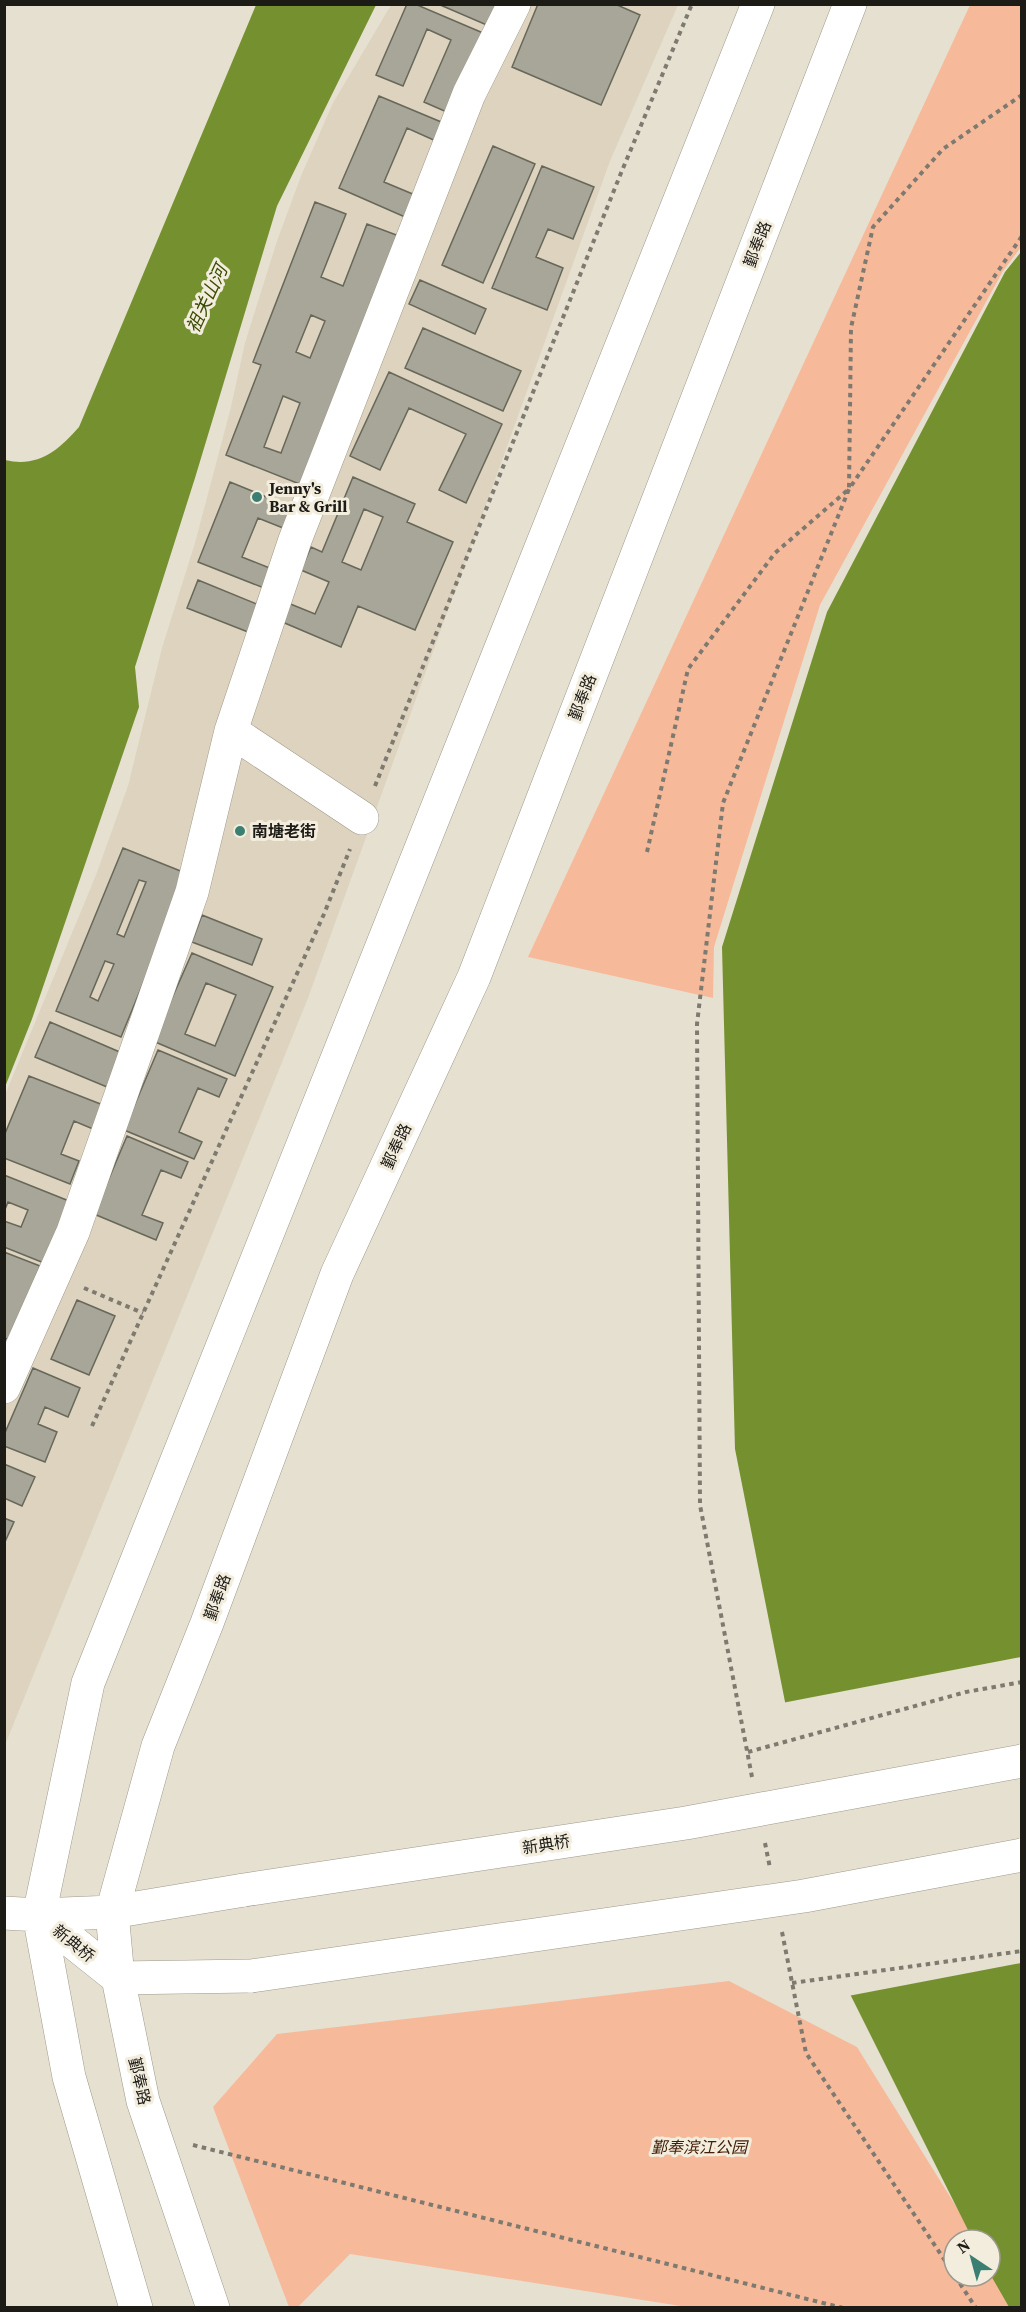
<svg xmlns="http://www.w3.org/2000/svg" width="1026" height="2312" font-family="'Source Serif 4','Noto Sans SC',serif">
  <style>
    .built { fill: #ddd3be }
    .green { fill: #f6ba9b }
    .water { fill: #75912f }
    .pier { fill: #e6e0d1 }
    .building { fill: #a7a698; stroke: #67675a; stroke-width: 1.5; fill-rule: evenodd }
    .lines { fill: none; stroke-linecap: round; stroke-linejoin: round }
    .street-casing { stroke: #9f998c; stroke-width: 34 }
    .secondary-casing { stroke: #9f998c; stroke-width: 34 }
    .path { stroke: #7e7a70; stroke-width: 4; stroke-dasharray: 4.5 4.5; stroke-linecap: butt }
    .street { stroke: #fff; stroke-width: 33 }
    .secondary { stroke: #fff; stroke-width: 33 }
    .secondary-bridge-casing { stroke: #9f998c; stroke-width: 34; stroke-linecap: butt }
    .secondary-bridge { stroke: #fff; stroke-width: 33 }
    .poi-dot { fill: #3b7f73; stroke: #f3edde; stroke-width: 2 }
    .labels { text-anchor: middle; stroke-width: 6; stroke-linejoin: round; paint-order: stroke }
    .street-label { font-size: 16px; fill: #1d1b16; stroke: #f3edde }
    .poi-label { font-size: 16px; font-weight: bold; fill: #1d1b16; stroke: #f3edde; text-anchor: start }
    .park-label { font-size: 16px; font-style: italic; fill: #44200b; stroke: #f3edde }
    .water-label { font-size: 18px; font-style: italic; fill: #394b00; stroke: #f3edde }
  </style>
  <rect width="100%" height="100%" fill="#e6e0d1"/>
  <path class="built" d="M 391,5 L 678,5 L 610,161 L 308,998 L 5,1745 L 5,1095 L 96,875 L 128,786 L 162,648 L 195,543 L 231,407 L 245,343 L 277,241 L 301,176 L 333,103 Z"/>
  <path class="green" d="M 970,5 L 1021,5 L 1021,247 L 1003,271 L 820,605 L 714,947 L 713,998 L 528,957 Z
    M 729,1981 L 857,2047 L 977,2240 L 954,2240 L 954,2276 L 990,2276 L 990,2260 L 1019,2307 L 687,2307 L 350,2254 L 298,2307 L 289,2307 L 213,2107 L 277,2034 Z"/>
  <path class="water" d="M 256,5 L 376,5 L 277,206 L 195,478 L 135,667 L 139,707 L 32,1019 L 5,1087 L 5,460 C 38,468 59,450 79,427 Z
    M 1021,252 L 1021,2307 L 1009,2307 L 990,2274 L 990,2240 L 973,2240 L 838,1970 L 735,1449 L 722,947 L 827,612 L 1005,272 Z"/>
  <path class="pier" d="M 1021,1657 L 1021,1963 L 848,1996 L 835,1971 L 782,1703 Z"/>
  <path class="building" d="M 407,4 L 415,4 L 483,33 L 449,113 L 424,102 L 451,40 L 427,29 L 403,86 L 376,75 Z
    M 438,4 L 496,4 L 489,26 Z
    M 538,4 L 615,4 L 640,15 L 601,105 L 512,67 Z
    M 379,96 L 446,124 L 438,142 L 407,128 L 384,182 L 415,195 L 405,217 L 339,188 Z
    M 493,146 L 535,164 L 483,283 L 442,265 Z
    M 542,166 L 594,187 L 573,239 L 548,229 L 536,257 L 563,268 L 547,310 L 492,288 Z
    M 315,202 L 346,214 L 321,277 L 343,286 L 367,224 L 399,236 L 302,485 L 226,455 L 261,365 L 253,362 ZM 311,315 L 325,321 L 310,358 L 296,352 ZM 283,396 L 300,403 L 281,453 L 264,447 Z
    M 420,280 L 486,309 L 475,334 L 409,304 Z
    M 423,328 L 521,371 L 503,411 L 405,368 Z
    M 389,372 L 502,424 L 466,503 L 439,490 L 466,434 L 409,408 L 380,470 L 350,456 Z
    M 353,477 L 415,504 L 407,522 L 453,542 L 415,630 L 358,606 L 341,647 L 280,621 L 288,603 L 315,614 L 329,582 L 301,570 L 311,547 L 322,552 ZM 364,509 L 383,517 L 361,570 L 342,562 Z
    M 230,482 L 296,509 L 288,530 L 258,518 L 242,557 L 272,569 L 264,588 L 198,562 Z
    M 198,580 L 259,605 L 248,632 L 187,608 Z
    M 123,848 L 188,874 L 121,1037 L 56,1011 ZM 139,880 L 146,882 L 124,937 L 117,934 ZM 105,961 L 114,964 L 98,1001 L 90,997 Z
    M 202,915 L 262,939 L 252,965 L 192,942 Z
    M 192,953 L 273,987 L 235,1076 L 153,1041 ZM 206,983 L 236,995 L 215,1046 L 185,1034 Z
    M 50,1022 L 122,1053 L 107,1087 L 35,1057 Z
    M 158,1050 L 227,1079 L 219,1097 L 198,1088 L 179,1132 L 202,1142 L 194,1159 L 124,1130 Z
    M 29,1076 L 103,1105 L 93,1129 L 74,1121 L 61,1154 L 79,1161 L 70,1184 L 4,1158 L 4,1136 Z
    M 127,1136 L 188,1162 L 181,1178 L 161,1170 L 142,1215 L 163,1223 L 156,1240 L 94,1214 Z
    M 4,1175 L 69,1201 L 44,1263 L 4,1247 L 4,1221 L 21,1227 L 28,1210 L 8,1202 L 4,1212 Z
    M 4,1252 L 40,1266 L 10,1340 L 4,1338 Z
    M 77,1300 L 115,1316 L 89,1375 L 51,1359 Z
    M 33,1368 L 80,1388 L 68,1417 L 45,1407 L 38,1424 L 57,1432 L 45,1462 L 4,1446 L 4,1435 Z
    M 4,1464 L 35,1477 L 22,1506 L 4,1498 Z
    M 4,1518 L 14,1522 L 4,1544 Z"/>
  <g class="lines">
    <defs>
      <path id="street" d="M 231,731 L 362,818
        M 4,1387 L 73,1232 L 192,892 L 231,731 L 295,540 L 469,94 L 514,4"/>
      <path id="secondary" d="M 4,1913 L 39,1915 L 112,1912 L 244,1890
        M 39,1915 L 118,1978 L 251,1976
        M 136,2308 L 69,2077 L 39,1915 L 88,1683 L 758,4
        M 213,2308 L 143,2101 L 118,1978 L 112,1912 L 158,1746 L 207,1623 L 337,1274 L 474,977 L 850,4"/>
    </defs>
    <use href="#street" class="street-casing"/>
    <use href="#secondary" class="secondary-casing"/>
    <path class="path" d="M 375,786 L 621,173 L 692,4
      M 647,852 L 688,669 L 775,553 L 849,489 L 851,328 L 873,227 L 943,149 L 1022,95
      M 84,1288 L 143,1313
      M 92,1426 L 324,914 L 350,849
      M 748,1752 L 966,1692 L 1022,1682
      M 752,1777 L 700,1505 L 697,1024 L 723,803 L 849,489 L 1022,236
      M 765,1843 L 770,1868
      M 782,1932 L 806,2053 L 954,2274
      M 792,1983 L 1022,1951
      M 193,2145 L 843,2308
      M 955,2276 L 976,2308"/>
    <use href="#street" class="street"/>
    <use href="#secondary" class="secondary"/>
    <defs>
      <path id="secondary-bridge" d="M 244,1890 L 686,1823 L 1022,1761
        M 251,1976 L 804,1896 L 1022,1855"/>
    </defs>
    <use href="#secondary-bridge" class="secondary-bridge-casing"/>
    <use href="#secondary-bridge" class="secondary-bridge"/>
  </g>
  <g class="poi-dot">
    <circle cx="257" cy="497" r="6"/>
    <circle cx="240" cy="831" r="6"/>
  </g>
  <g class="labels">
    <g class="street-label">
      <text transform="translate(757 244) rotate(-69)" y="6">鄞奉路</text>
      <text transform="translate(582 697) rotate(-69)" y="6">鄞奉路</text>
      <text transform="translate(396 1146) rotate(-65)" y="6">鄞奉路</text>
      <text transform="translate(217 1597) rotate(-70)" y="6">鄞奉路</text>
      <text transform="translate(546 1844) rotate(-9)" y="6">新典桥</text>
      <text transform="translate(74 1943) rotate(39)" y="6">新典桥</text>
      <text transform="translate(140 2081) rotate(77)" y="6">鄞奉路</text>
    </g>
    <g class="poi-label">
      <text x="269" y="494">Jenny's<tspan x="269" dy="18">Bar &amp; Grill</tspan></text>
      <text x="252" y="837">南塘老街</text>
    </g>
    <g class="park-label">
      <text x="699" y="2153">鄞奉滨江公园</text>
    </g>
    <g class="water-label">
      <text transform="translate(207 299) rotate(-65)" y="6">祖关山河</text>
    </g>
  </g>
  <rect width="1026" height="2312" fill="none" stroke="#1d1b16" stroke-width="12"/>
  <g transform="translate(972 2258) rotate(324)"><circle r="28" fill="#f3edde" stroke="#9d998e" stroke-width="1.5"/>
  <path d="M0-4.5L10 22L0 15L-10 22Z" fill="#3b7f73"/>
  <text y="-9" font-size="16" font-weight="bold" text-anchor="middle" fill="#1d1b16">N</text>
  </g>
</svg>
